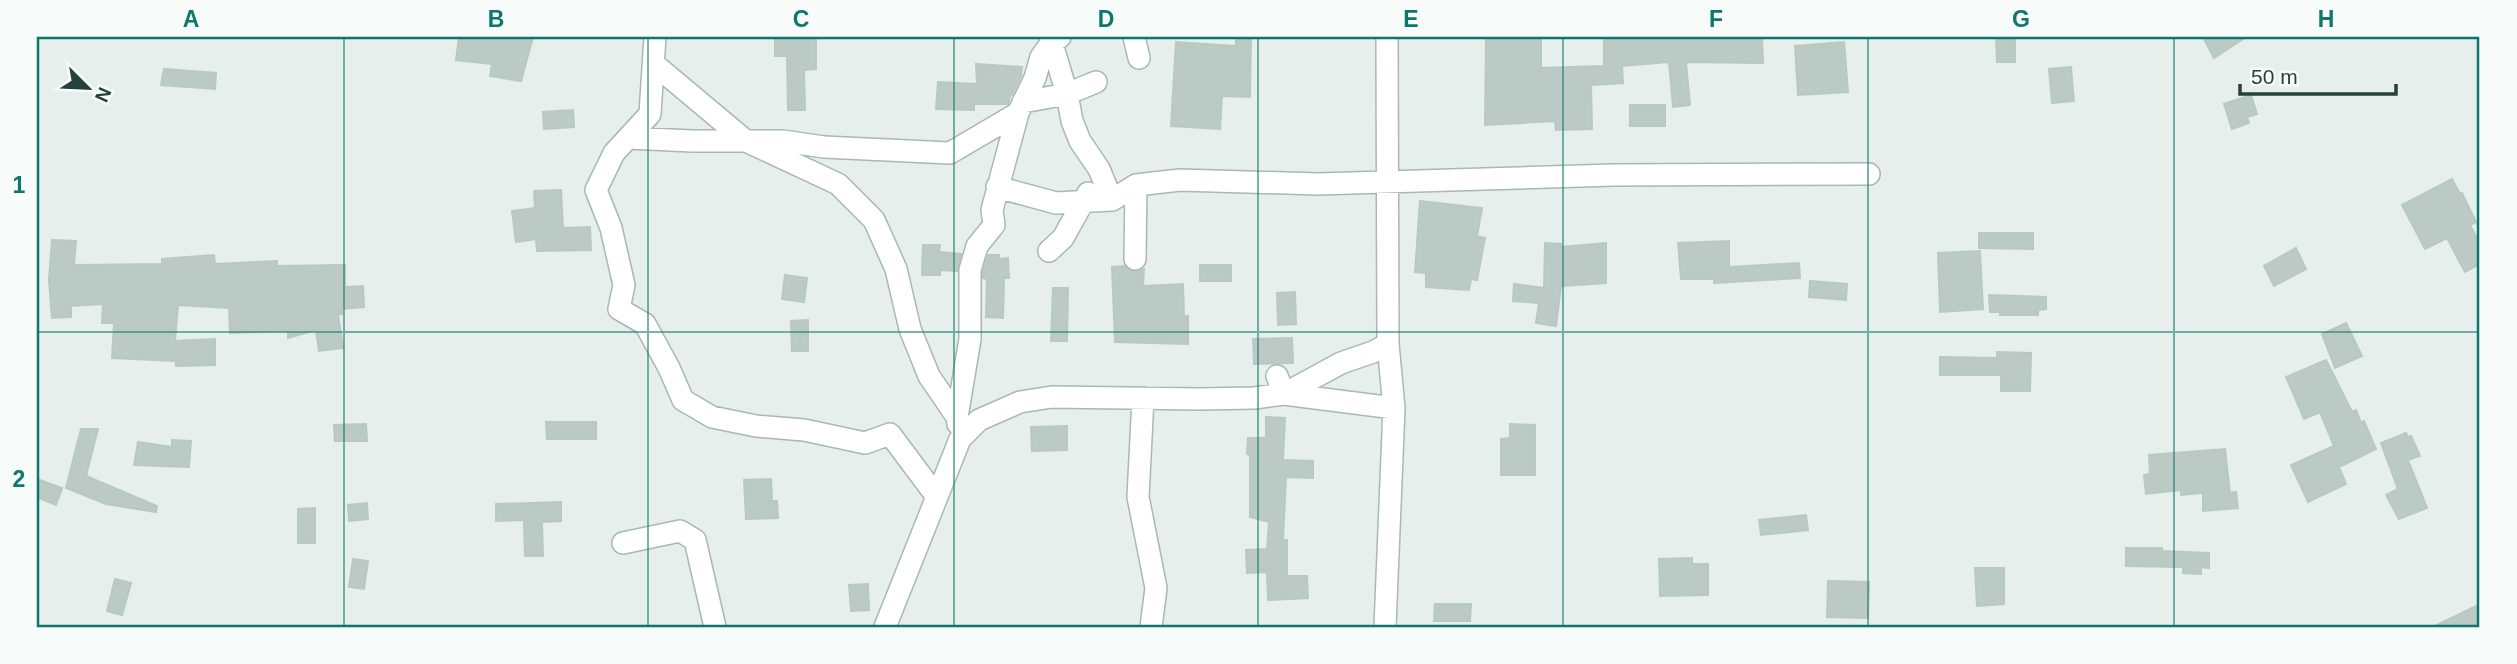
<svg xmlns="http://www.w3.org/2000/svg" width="2517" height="664" font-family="Arial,sans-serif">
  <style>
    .building { fill: #bbcac4; stroke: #b8c9c2; stroke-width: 2 }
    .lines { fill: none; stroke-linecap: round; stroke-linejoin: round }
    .minor-casing { stroke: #a8b8b2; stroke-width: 24 }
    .minor { stroke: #fff; stroke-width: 21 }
    .grid { fill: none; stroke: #0f766e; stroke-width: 2; stroke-opacity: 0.55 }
    .neatline { fill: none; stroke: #0f766e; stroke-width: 2.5 }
    .grid-label { font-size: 23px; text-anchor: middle; font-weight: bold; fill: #0f766e }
  </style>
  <rect width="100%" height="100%" fill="#e6efeb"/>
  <path class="building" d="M 459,37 L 533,37 L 521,81 L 490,76 L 492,64 L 456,60 Z
    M 775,37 L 816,37 L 816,69 L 804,70 L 805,110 L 788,110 L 787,56 L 775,56 Z
    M 1236,37 L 1251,37 L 1250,97 L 1222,96 L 1220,129 L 1171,126 L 1176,42 L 1236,46 Z
    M 1486,37 L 1541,37 L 1541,68 L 1604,66 L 1604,37 L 1762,37 L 1763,63 L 1686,62 L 1690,105 L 1673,107 L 1669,62 L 1622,66 L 1623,83 L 1591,85 L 1592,129 L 1556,130 L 1555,121 L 1485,125 Z
    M 1996,37 L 2015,37 L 2015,62 L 1997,62 Z
    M 2203,37 L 2246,37 L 2214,58 Z
    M 1844,42 L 1848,92 L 1798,95 L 1795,46 Z
    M 976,64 L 1022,67 L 1021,76 L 1012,95 L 1010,96 L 1008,104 L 974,104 L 974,110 L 936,109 L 938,82 L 977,84 Z
    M 2071,67 L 2074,101 L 2052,103 L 2049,69 Z
    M 164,69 L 216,73 L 215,89 L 161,85 Z
    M 2251,95 L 2257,114 L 2247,117 L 2249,123 L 2232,129 L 2224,104 Z
    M 1630,105 L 1665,105 L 1665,126 L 1630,126 Z
    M 573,110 L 574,127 L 544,129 L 543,112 Z
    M 2452,179 L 2460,194 L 2462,193 L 2476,222 L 2470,225 L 2480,244 L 2480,264 L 2465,272 L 2447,238 L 2425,249 L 2402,205 Z
    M 561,190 L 563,228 L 590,227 L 591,250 L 537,251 L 536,239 L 516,242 L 512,211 L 535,208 L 534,191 Z
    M 1420,201 L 1482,208 L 1477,236 L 1485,238 L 1477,280 L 1471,279 L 1469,290 L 1426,287 L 1426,273 L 1415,272 Z
    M 1979,233 L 2033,233 L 2033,249 L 1979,248 Z
    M 52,240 L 76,241 L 74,265 L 162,264 L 162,259 L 214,255 L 215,264 L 277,261 L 277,266 L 345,265 L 345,287 L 363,286 L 364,307 L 342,309 L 342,314 L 338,314 L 343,348 L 319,351 L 316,330 L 288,338 L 288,331 L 230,333 L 229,308 L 178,305 L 175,341 L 215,339 L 215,365 L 176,366 L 176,361 L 112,358 L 114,323 L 102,323 L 103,304 L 71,306 L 71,317 L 52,318 L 49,280 Z
    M 1729,241 L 1729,267 L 1799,263 L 1800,278 L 1714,283 L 1714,279 L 1681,279 L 1678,243 Z
    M 1545,243 L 1561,244 L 1561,247 L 1606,243 L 1606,283 L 1561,286 L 1556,326 L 1536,323 L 1539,303 L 1513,301 L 1514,284 L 1544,288 Z
    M 923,245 L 940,245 L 939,252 L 961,254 L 957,271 L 940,270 L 940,275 L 922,275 Z
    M 2296,248 L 2306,269 L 2274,286 L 2264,266 Z
    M 1980,251 L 1983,309 L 1940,312 L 1938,253 Z
    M 988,255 L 999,255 L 999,259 L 1008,258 L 1009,278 L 1004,278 L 1003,318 L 986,317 L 987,279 L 983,278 L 983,272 Z
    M 1200,265 L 1231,265 L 1231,281 L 1200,281 Z
    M 1124,266 L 1134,272 L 1144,269 L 1143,286 L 1183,284 L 1184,316 L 1188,316 L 1188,344 L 1115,342 L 1112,267 Z
    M 785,275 L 807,278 L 804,302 L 782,299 Z
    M 1810,281 L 1847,284 L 1846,300 L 1809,297 Z
    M 1053,288 L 1068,288 L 1067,341 L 1051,341 Z
    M 1295,292 L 1296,324 L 1278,325 L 1277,293 Z
    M 1989,295 L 2046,297 L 2046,309 L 2038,310 L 2038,315 L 2000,315 L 2000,312 L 1990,312 Z
    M 808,320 L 808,351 L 792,351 L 791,321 Z
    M 2346,323 L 2362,356 L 2335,368 L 2322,334 Z
    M 1292,338 L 1293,363 L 1254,364 L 1253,339 Z
    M 1997,352 L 2031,353 L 2030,391 L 2001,391 L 2001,375 L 1940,375 L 1940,357 L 1997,358 Z
    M 2326,360 L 2352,412 L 2356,410 L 2361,423 L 2364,421 L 2376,449 L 2339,467 L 2346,484 L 2308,502 L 2291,465 L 2334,446 L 2320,412 L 2304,419 L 2286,377 Z
    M 1266,417 L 1285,418 L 1283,460 L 1313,461 L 1313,478 L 1286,477 L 1283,540 L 1287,540 L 1287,576 L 1307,576 L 1308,598 L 1268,600 L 1267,572 L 1247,573 L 1246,550 L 1267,549 L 1269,522 L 1250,517 L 1250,455 L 1247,454 L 1248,438 L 1266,438 Z
    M 546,422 L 596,422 L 596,439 L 547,439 Z
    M 366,424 L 367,441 L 335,441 L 334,425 Z
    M 1510,424 L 1535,425 L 1535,475 L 1501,475 L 1501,439 L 1510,438 Z
    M 1067,426 L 1067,450 L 1032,451 L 1031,427 Z
    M 81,429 L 98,429 L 86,476 L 157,506 L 156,512 L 106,504 L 66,488 Z
    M 2406,433 L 2408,437 L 2411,436 L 2420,456 L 2408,460 L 2427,508 L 2399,519 L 2386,495 L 2398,489 L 2381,443 Z
    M 172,440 L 191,441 L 189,467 L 134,465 L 138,442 L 172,447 Z
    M 2225,449 L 2230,493 L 2236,492 L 2238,508 L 2203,511 L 2203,493 L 2181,495 L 2181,490 L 2146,494 L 2144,475 L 2150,474 L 2149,455 Z
    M 37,479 L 62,488 L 56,505 L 37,497 Z
    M 771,479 L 772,501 L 777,501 L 778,518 L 746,519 L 744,480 Z
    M 561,502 L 561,521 L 542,522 L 543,556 L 525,556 L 524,520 L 496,521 L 496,504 Z
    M 367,503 L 368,519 L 349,521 L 348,505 Z
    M 315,508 L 315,543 L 298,543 L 298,509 Z
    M 1806,515 L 1808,530 L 1761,535 L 1759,520 Z
    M 2126,548 L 2162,548 L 2162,551 L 2209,553 L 2209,568 L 2201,567 L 2201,574 L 2183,573 L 2183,567 L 2126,566 Z
    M 1692,558 L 1692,564 L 1708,564 L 1708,595 L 1660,596 L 1659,559 Z
    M 353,559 L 368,561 L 364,589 L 349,587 Z
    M 1975,568 L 2004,568 L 2004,604 L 1977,606 Z
    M 115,579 L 131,583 L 122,615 L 107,611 Z
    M 1828,581 L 1869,582 L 1868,618 L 1827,617 Z
    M 868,584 L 869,610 L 851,611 L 849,585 Z
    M 1435,604 L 1471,604 L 1470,621 L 1434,621 Z
    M 2480,604 L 2480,627 L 2433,627 Z"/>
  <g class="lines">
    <defs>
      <path id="minor" d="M 655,37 L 650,114 L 614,153 L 596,190 L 611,228 L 624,285 L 619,309 L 645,324 L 669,368 L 683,400 L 712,417 L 756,426 L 804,430 L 865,443 L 890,434 L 937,497
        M 1050,37 L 1067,94 L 1072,121 L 1080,141 L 1099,169 L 1112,200
        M 1134,37 L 1139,58
        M 654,64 L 746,141 L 838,184 L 874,220 L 896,269 L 910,329 L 929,376 L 957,417
        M 1023,102 L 1067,94 L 1096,82
        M 628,138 L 692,141 L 783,141 L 824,147 L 950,153 L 1018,113
        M 997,187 L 1056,203 L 1112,200 L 1136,185 L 1180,180 L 1318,184 L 1613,175 L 1869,174
        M 1049,251 L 1063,238 L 1088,193
        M 1135,259 L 1136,185
        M 1277,376 L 1284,394 L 1394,408
        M 1143,398 L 1138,497 L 1156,588 L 1151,627
        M 958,424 L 957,417 L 970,339 L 970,270 L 977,246 L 994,225 L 992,210 L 1018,113 L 1035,78 L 1041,57 L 1051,43 L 1060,37
        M 623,543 L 680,531 L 695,540 L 715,627
        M 885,627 L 960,439 L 979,420 L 1020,402 L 1052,397 L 1200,399 L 1254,398 L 1284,394 L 1341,363 L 1373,352 L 1388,344
        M 1385,627 L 1394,408 L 1388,344 L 1387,37"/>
    </defs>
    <use href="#minor" class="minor-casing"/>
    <use href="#minor" class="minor"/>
  </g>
  <path class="grid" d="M 344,37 L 344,627M 648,37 L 648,627M 954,37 L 954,627M 1258,37 L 1258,627M 1563,37 L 1563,627M 1868,37 L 1868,627M 2174,37 L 2174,627M 37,332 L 2480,332"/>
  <rect width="2517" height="664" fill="none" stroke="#f7fbf9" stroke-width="77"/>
  <g transform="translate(88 88) rotate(114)" stroke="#f7fbf9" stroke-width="5" paint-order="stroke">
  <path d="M0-5L12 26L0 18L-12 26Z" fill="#24423a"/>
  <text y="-10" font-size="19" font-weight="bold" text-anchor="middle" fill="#24423a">N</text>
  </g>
  <path d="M2240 84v10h156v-10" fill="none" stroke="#24423a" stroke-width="3.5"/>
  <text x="2251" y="84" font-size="21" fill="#24423a" stroke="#f7fbf9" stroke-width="5" paint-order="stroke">50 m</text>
  <rect x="38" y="38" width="2440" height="588" class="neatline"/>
  <g class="grid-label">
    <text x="191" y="27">A</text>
    <text x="496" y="27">B</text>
    <text x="801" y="27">C</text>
    <text x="1106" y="27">D</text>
    <text x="1411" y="27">E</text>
    <text x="1716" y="27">F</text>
    <text x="2021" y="27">G</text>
    <text x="2326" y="27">H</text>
    <text x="19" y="193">1</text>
    <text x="19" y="487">2</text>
  </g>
</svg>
